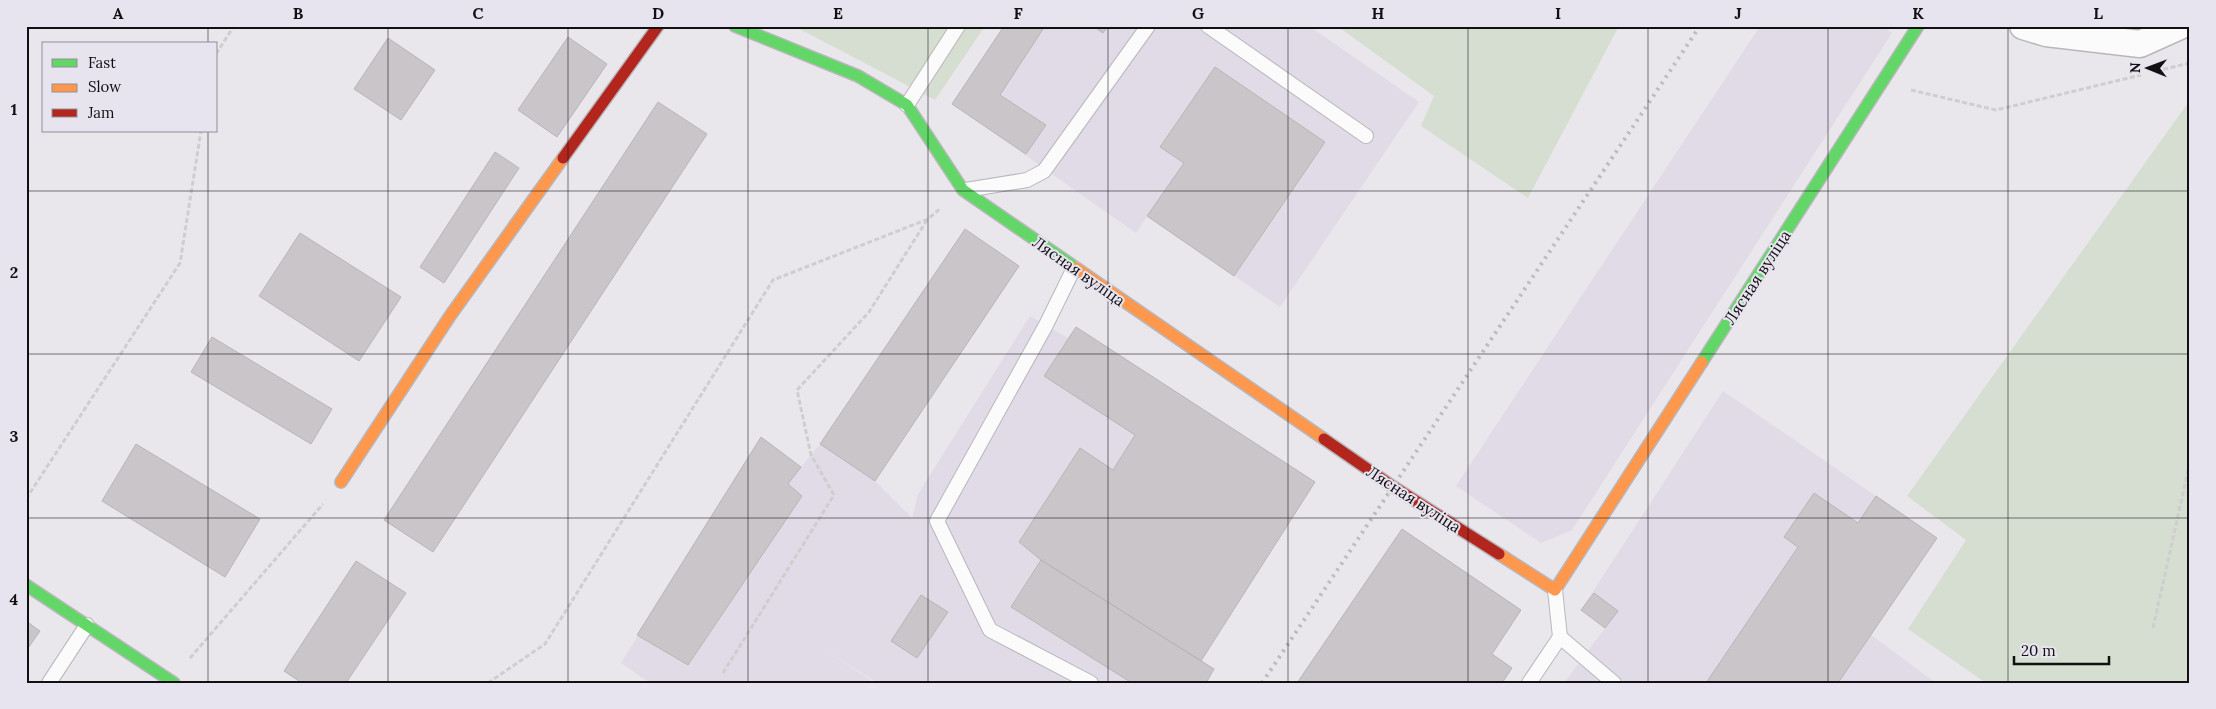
<svg xmlns="http://www.w3.org/2000/svg" width="2216" height="709" font-family="Lora,serif">
  <style>
    .built { fill: #e0dbe7 }
    .green { fill: #d5ded1 }
    .building { fill: #c9c5c8; stroke: #b8b5b7 }
    .lines { fill: none; stroke-linecap: round; stroke-linejoin: round }
    .lane-casing { stroke: #b8b7bb; stroke-width: 16 }
    .street-casing { stroke: #b8b7bb; stroke-width: 29 }
    .fast-casing { stroke: #b8b7bb; stroke-width: 14 }
    .slow-casing { stroke: #b8b7bb; stroke-width: 14 }
    .jam-casing { stroke: #b8b7bb; stroke-width: 14 }
    .path { stroke: #cececf; stroke-width: 3; stroke-dasharray: 5 2.5; stroke-linecap: butt }
    .lane { stroke: #fcfbfc; stroke-width: 14 }
    .street { stroke: #fcfbfc; stroke-width: 26 }
    .fast { stroke: #63d668; stroke-width: 11 }
    .slow { stroke: #ff974d; stroke-width: 11 }
    .jam { stroke: #b3261e; stroke-width: 11 }
    .rail { stroke: #bcbcbc; stroke-width: 4; stroke-dasharray: 2.5 5; stroke-linecap: butt }
    .grid { fill: none; stroke: #111013; stroke-width: 1; stroke-opacity: 0.55 }
    .labels { text-anchor: middle; stroke-width: 4; stroke-linejoin: round; paint-order: stroke }
    .street-label { font-size: 16px; fill: #111013; stroke: #e8e4ef }
    .neatline { fill: none; stroke: #111013; stroke-width: 2 }
    .grid-label { font-size: 16px; text-anchor: middle; font-weight: bold; fill: #111013 }
  </style>
  <rect width="100%" height="100%" fill="#e9e7ec"/>
  <path class="built" d="M 1004,26 L 1309,26 L 1419,102 L 1280,307 L 1147,216 L 1136,233 L 952,104 Z
    M 1760,26 L 1882,26 L 1892,33 L 1572,530 L 1541,543 L 1456,486 Z
    M 1030,316 L 1068,338 L 1076,327 L 1315,482 L 1201,660 L 1214,669 L 1206,683 L 877,683 L 821,647 L 875,683 L 650,683 L 621,663 L 761,437 L 801,467 L 820,444 L 875,481 L 912,518 L 918,494 Z
    M 1723,391 L 1937,538 L 1871,635 L 1936,683 L 1564,683 L 1605,628 L 1581,610 Z"/>
  <path class="green" d="M 794,26 L 985,26 L 935,100 Z
    M 1337,26 L 1619,26 L 1528,198 L 1421,126 L 1434,96 Z
    M 2190,100 L 2190,683 L 1986,683 L 1908,629 L 1966,540 L 1907,496 Z"/>
  <path class="building" d="M 1004,26 L 1045,26 L 1000,95 L 1046,125 L 1026,154 L 952,104 Z
    M 1093,26 L 1108,26 L 1103,33 Z
    M 568,37 L 607,64 L 557,137 L 518,110 Z
    M 388,38 L 435,70 L 401,120 L 354,89 Z
    M 1215,67 L 1325,142 L 1234,276 L 1147,216 L 1184,163 L 1160,147 Z
    M 658,102 L 707,134 L 433,552 L 384,520 Z
    M 495,152 L 519,168 L 444,283 L 420,267 Z
    M 965,229 L 1019,266 L 875,481 L 820,444 Z
    M 300,233 L 401,297 L 359,361 L 259,296 Z
    M 1076,327 L 1315,482 L 1201,661 L 1041,560 L 1019,542 L 1080,448 L 1113,470 L 1135,435 L 1044,376 Z
    M 212,337 L 332,409 L 311,444 L 191,372 Z
    M 761,437 L 801,467 L 788,484 L 802,496 L 688,665 L 637,635 Z
    M 136,444 L 260,519 L 225,577 L 102,501 Z
    M 1814,493 L 1858,523 L 1876,496 L 1937,538 L 1838,683 L 1706,683 L 1798,547 L 1784,537 Z
    M 1402,529 L 1521,610 L 1492,654 L 1512,668 L 1502,683 L 1297,683 Z
    M 1041,560 L 1214,669 L 1206,683 L 1132,683 L 1011,607 Z
    M 356,561 L 406,593 L 346,683 L 302,683 L 284,671 Z
    M 1594,593 L 1618,611 L 1605,628 L 1581,610 Z
    M 921,595 L 948,612 L 917,658 L 891,641 Z
    M 26,621 L 40,631 L 26,651 Z"/>
  <g class="lines">
    <defs>
      <path id="lane" d="M 1208,26 L 1366,136
        M 907,105 L 958,26
        M 966,190 L 1027,180 L 1044,171 L 1148,26
        M 1074,268 L 1046,325 L 937,521 L 990,630 L 1091,683
        M 1560,637 L 1614,683
        M 49,683 L 87,625
        M 1529,683 L 1560,637 L 1555,590"/>
      <path id="street" d="M 2023,26 L 2046,33 L 2140,44 L 2180,26"/>
      <path id="fast" d="M 735,26 L 858,76 L 907,105 L 963,190 L 1076,268
        M 1702,362 L 1918,26
        M 26,585 L 174,683"/>
      <path id="slow" d="M 1076,268 L 1324,439
        M 341,482 L 450,316 L 563,158
        M 1499,554 L 1555,590 L 1702,362"/>
      <path id="jam" d="M 563,158 L 658,26
        M 1324,439 L 1392,486 L 1499,554"/>
    </defs>
    <use href="#lane" class="lane-casing"/>
    <use href="#street" class="street-casing"/>
    <use href="#fast" class="fast-casing"/>
    <use href="#slow" class="slow-casing"/>
    <use href="#jam" class="jam-casing"/>
    <path class="path" d="M 216,54 L 234,26
      M 2156,71 L 2190,63
      M 1911,90 L 1996,110 L 2141,75
      M 26,499 L 180,263 L 201,131
      M 2153,628 L 2190,462
      M 190,658 L 323,504
      M 723,673 L 834,495 L 811,455 L 797,390 L 869,312 L 927,220
      M 488,683 L 545,644 L 773,280 L 928,219 L 941,208"/>
    <use href="#lane" class="lane"/>
    <use href="#street" class="street"/>
    <use href="#fast" class="fast"/>
    <use href="#slow" class="slow"/>
    <use href="#jam" class="jam"/>
    <path class="rail" d="M 1262,683 L 1700,26"/>
  </g>
  <path class="grid" d="M 208,26 L 208,44M 388,26 L 388,683M 568,26 L 568,683M 748,26 L 748,683M 928,26 L 928,683M 1108,26 L 1108,683M 1288,26 L 1288,683M 1468,26 L 1468,683M 1648,26 L 1648,683M 1828,26 L 1828,683M 2008,26 L 2008,683M 208,131 L 208,683M 26,191 L 2190,191M 26,354 L 2190,354M 26,518 L 2190,518"/>
  <g class="labels">
    <g class="street-label">
      <text transform="translate(1079 271) rotate(35)" y="6">Лясная вуліца</text>
      <text transform="translate(1757 277) rotate(-57)" y="6">Лясная вуліца</text>
      <text transform="translate(1414 499) rotate(33)" y="6">Лясная вуліца</text>
    </g>
  </g>
  <rect width="2216" height="709" fill="none" stroke="#e8e4ef" stroke-width="55"/>
  <rect x="42" y="42" width="175" height="90" fill="#e8e4ef" stroke="#928f97"/>
  <rect x="52" y="59" width="25" height="8" fill="#63d668" stroke="#928f97"/>
  <text x="88" y="68" font-size="15" fill="#111013">Fast</text>
  <rect x="52" y="84" width="25" height="8" fill="#ff974d" stroke="#928f97"/>
  <text x="88" y="92" font-size="15" fill="#111013">Slow</text>
  <rect x="52" y="109" width="25" height="8" fill="#b3261e" stroke="#928f97"/>
  <text x="88" y="118" font-size="15" fill="#111013">Jam</text>
  <g transform="translate(2148 68) rotate(271)" stroke="#e8e4ef" stroke-width="4" paint-order="stroke">
  <path d="M0-4L9 19L0 12L-9 19Z" fill="#111013"/>
  <text y="-8" font-size="14" font-weight="bold" text-anchor="middle" fill="#111013">N</text>
  </g>
  <path d="M2014 656v8h95v-8" fill="none" stroke="#111013" stroke-width="2.5"/>
  <text x="2021" y="656" font-size="15" fill="#111013" stroke="#e8e4ef" stroke-width="4" paint-order="stroke">20 m</text>
  <rect x="28" y="28" width="2160" height="654" class="neatline"/>
  <g class="grid-label">
    <text x="118" y="19">A</text>
    <text x="298" y="19">B</text>
    <text x="478" y="19">C</text>
    <text x="658" y="19">D</text>
    <text x="838" y="19">E</text>
    <text x="1018" y="19">F</text>
    <text x="1198" y="19">G</text>
    <text x="1378" y="19">H</text>
    <text x="1558" y="19">I</text>
    <text x="1738" y="19">J</text>
    <text x="1918" y="19">K</text>
    <text x="2098" y="19">L</text>
    <text x="14" y="115">1</text>
    <text x="14" y="278">2</text>
    <text x="14" y="442">3</text>
    <text x="14" y="605">4</text>
  </g>
</svg>
